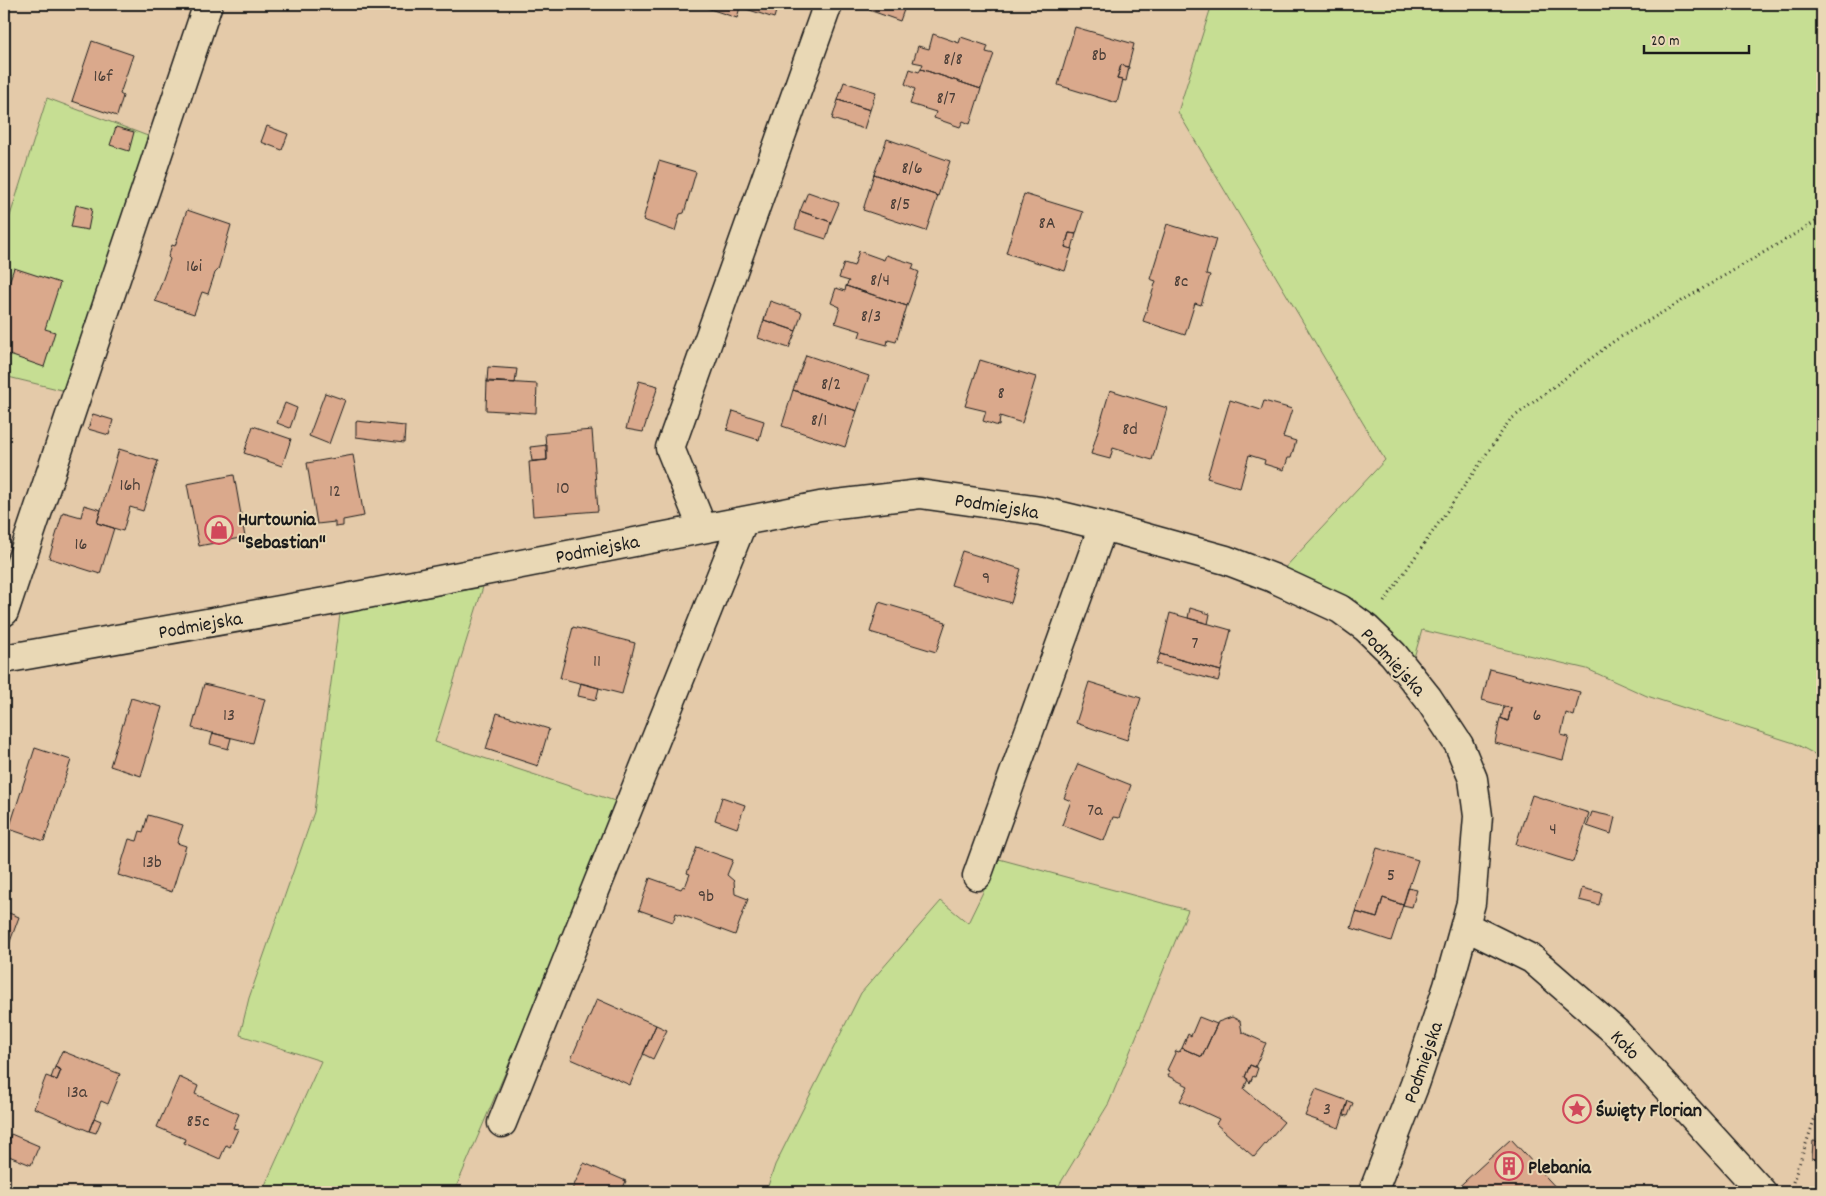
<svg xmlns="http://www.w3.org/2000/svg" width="1826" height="1196" font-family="Dekko,sans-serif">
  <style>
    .green { fill: #c6de93; stroke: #717d58 }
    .building { fill: #daa98c; stroke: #1c1c1c }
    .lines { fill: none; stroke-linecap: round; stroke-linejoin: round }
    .minor-casing { stroke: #1c1c1c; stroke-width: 31 }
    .path { stroke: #1c1c1c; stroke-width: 3; stroke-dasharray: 1 4; stroke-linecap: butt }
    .minor { stroke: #e9d8b5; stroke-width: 28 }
    .labels { text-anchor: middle; stroke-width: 4; stroke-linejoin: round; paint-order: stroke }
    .number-label { font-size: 18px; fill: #4c3f38 }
    .street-label { font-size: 20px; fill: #1c1c1c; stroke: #e9d8b5 }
    .poi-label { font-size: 20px; font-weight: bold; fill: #1c1c1c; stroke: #e9d8b5; text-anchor: start }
  </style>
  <rect width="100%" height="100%" fill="#e4caa9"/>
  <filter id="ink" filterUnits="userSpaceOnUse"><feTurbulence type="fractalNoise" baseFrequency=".02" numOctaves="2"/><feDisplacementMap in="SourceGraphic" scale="10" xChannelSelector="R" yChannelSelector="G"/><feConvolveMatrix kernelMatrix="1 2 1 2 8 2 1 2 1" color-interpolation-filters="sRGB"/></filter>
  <g filter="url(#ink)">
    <path class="green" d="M 1212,4 L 1822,4 L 1822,758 L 1794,743 L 1647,696 L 1587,669 L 1422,630 L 1413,661 L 1354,599 L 1281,572 L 1385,460 L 1178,112 Z
      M 47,98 L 153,138 L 70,392 L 4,376 L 4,235 Z
      M 483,587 L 435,742 L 621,803 L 454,1192 L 262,1192 L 321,1061 L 240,1035 L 249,998 L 314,812 L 340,614 Z
      M 999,859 L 1188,910 L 1109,1103 L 1055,1192 L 766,1192 L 775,1165 L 861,993 L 941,901 L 968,923 Z"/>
    <path class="building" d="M 708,4 L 778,4 L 774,18 L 740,7 L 737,18 L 707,8 Z
      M 871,4 L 906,4 L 900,21 L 869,10 Z
      M 974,4 L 994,4 L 992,10 Z
      M 1075,27 L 1134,44 L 1128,67 L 1121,65 L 1117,79 L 1123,80 L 1117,103 L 1058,85 Z
      M 933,34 L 959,43 L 961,37 L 988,46 L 986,52 L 994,54 L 981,89 L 921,69 L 923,64 L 913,62 L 918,46 L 929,49 Z
      M 92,41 L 133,55 L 120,94 L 123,96 L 117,116 L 72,101 Z
      M 1121,65 L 1129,67 L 1126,81 L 1117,79 Z
      M 910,69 L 919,72 L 921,69 L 981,89 L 970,124 L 963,121 L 960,127 L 934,118 L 936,112 L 910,104 L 915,89 L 905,84 Z
      M 844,82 L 876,92 L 870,110 L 838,100 Z
      M 838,100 L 870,110 L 864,129 L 832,119 Z
      M 267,126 L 288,134 L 282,150 L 261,142 Z
      M 116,127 L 134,132 L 129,151 L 110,145 Z
      M 887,139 L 950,161 L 938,196 L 874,174 Z
      M 659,161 L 696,172 L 684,213 L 680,214 L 675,231 L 643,220 Z
      M 874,174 L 938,196 L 926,231 L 863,210 Z
      M 808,192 L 839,203 L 831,222 L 800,211 Z
      M 1024,194 L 1083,212 L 1076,234 L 1069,233 L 1065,247 L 1072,249 L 1065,271 L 1006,253 Z
      M 76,205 L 92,209 L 88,230 L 71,227 Z
      M 187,210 L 231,225 L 218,270 L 215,273 L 208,294 L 202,292 L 194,314 L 155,301 L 170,259 L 168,257 L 172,245 L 175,246 Z
      M 800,211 L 831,222 L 826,239 L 795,229 Z
      M 1167,224 L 1216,239 L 1206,274 L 1210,275 L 1201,305 L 1195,303 L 1185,335 L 1143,321 L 1156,281 L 1150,279 Z
      M 1069,233 L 1076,234 L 1072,249 L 1065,247 Z
      M 859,251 L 884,260 L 886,255 L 914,264 L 912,269 L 919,272 L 907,306 L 846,286 L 849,281 L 839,278 L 844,263 L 854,266 Z
      M 14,268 L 60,283 L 45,329 L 55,332 L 44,367 L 4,353 L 4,297 Z
      M 846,286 L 907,306 L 896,342 L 888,340 L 887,345 L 859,337 L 861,331 L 835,323 L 840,307 L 831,303 L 836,288 L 845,291 Z
      M 770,301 L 802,312 L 796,331 L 764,320 Z
      M 764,320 L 796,331 L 789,348 L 758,338 Z
      M 806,355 L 869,376 L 857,411 L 793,390 Z
      M 980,360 L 1036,377 L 1022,423 L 1000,416 L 999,426 L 995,425 L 983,421 L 986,411 L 965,406 Z
      M 488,367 L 517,369 L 515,383 L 487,382 Z
      M 487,381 L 537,384 L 536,413 L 486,410 Z
      M 639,381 L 658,386 L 643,432 L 626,429 Z
      M 793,390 L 857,411 L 845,447 L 782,426 Z
      M 1110,390 L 1167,408 L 1152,460 L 1113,448 L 1110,459 L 1091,454 Z
      M 325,393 L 345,400 L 329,444 L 309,436 Z
      M 1230,400 L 1261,410 L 1264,401 L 1292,409 L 1283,437 L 1296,441 L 1291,458 L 1288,458 L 1284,470 L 1264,464 L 1265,460 L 1249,455 L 1240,488 L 1207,478 Z
      M 285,403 L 297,408 L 290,428 L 277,423 Z
      M 733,411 L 764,421 L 759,440 L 727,430 Z
      M 93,414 L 113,420 L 109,435 L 88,429 Z
      M 356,421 L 405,426 L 404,443 L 356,437 Z
      M 253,426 L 291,439 L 282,466 L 244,453 Z
      M 592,430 L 598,511 L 533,516 L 529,462 L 547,460 L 545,434 Z
      M 547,445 L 547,460 L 532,461 L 530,447 Z
      M 119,449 L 158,461 L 143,511 L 130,507 L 123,531 L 97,523 Z
      M 353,455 L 364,516 L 343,520 L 343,526 L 335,527 L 335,522 L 317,524 L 307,463 Z
      M 234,475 L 245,537 L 199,546 L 187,484 Z
      M 84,505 L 101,510 L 97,523 L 114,528 L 100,574 L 49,558 L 63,512 L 81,517 Z
      M 4,506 L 10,508 L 4,528 Z
      M 962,551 L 1021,569 L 1011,603 L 951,585 Z
      M 879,602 L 946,622 L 936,652 L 870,632 Z
      M 1190,608 L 1210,614 L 1208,624 L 1188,618 Z
      M 1170,613 L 1231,630 L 1221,671 L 1160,654 Z
      M 573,627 L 635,643 L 622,694 L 560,678 Z
      M 1160,654 L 1221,671 L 1218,681 L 1156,664 Z
      M 1490,669 L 1580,692 L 1574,716 L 1566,713 L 1561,735 L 1569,737 L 1563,760 L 1495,743 L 1500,718 L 1508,721 L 1511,708 L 1482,700 Z
      M 1089,682 L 1141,698 L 1127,740 L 1076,723 Z
      M 581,683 L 599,688 L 596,700 L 578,696 Z
      M 204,684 L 265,699 L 253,743 L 192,728 Z
      M 131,698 L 162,707 L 141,776 L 110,766 Z
      M 1504,707 L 1511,708 L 1508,721 L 1501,718 Z
      M 497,713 L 549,729 L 538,766 L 486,749 Z
      M 213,733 L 231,738 L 228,749 L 210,744 Z
      M 35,748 L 71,760 L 44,841 L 9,829 Z
      M 1078,764 L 1131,785 L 1119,818 L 1113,817 L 1104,841 L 1062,825 L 1071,801 L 1064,798 Z
      M 1532,795 L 1589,813 L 1573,862 L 1516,844 Z
      M 722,797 L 745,805 L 737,828 L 715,820 Z
      M 1592,812 L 1615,817 L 1611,834 L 1587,826 Z
      M 148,815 L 183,825 L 177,843 L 186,846 L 172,892 L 118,875 L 129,839 L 137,841 L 140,831 L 143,832 Z
      M 697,847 L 733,860 L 727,875 L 734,881 L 735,894 L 748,899 L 735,935 L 676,913 L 673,922 L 639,910 L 650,878 L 681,889 L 683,886 L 685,887 L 690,874 L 687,873 Z
      M 1377,848 L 1418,860 L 1403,905 L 1383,898 L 1377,918 L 1356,912 Z
      M 1408,888 L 1417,890 L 1412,907 L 1403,905 Z
      M 1582,888 L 1602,893 L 1599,905 L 1579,900 Z
      M 1383,898 L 1403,905 L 1391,941 L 1351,928 L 1356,912 L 1377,918 Z
      M 4,911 L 19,917 L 4,958 Z
      M 597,999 L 656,1025 L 630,1085 L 571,1059 Z
      M 1199,1017 L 1217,1024 L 1202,1057 L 1182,1048 L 1188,1034 L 1191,1036 Z
      M 1232,1017 L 1240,1021 L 1242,1032 L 1266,1043 L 1255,1067 L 1250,1065 L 1245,1077 L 1248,1079 L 1244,1089 L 1284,1122 L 1254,1157 L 1216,1124 L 1219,1119 L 1180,1101 L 1188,1086 L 1168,1076 L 1170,1071 L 1167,1070 L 1176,1051 L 1179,1052 L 1182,1048 L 1202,1057 L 1218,1022 Z
      M 656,1025 L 667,1030 L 653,1059 L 643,1054 Z
      M 62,1051 L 120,1074 L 108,1104 L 101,1101 L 89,1131 L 34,1108 L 46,1076 L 57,1080 L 61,1070 L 55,1067 Z
      M 1250,1065 L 1258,1068 L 1255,1077 L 1253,1076 L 1250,1083 L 1245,1077 Z
      M 55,1067 L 61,1070 L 57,1080 L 51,1078 Z
      M 179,1077 L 198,1086 L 195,1094 L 239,1114 L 233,1128 L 238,1129 L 230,1147 L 226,1145 L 220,1159 L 184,1143 L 185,1139 L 157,1127 Z
      M 1316,1089 L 1348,1101 L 1339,1128 L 1305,1116 Z
      M 1348,1101 L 1353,1103 L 1348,1116 L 1344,1115 Z
      M 94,1118 L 101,1121 L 96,1133 L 89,1131 Z
      M 11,1134 L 39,1146 L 31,1165 L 4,1154 Z
      M 1511,1139 L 1560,1192 L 1453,1192 Z
      M 1813,1141 L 1822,1142 L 1822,1160 L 1812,1158 Z
      M 584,1163 L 626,1181 L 621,1192 L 571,1192 Z"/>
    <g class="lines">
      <defs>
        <path id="minor" d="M 702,527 L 670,448 L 828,4
          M 4,612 L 208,4
          M 4,659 L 336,600 L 820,506 L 920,494 L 1041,511 L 1103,526 L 1226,560 L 1273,578 L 1340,609 L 1366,628 L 1393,654 L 1428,698 L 1459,745 L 1473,779 L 1478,816 L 1471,903 L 1448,986 L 1415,1084 L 1373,1192
          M 977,876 L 1103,526
          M 1465,926 L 1532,959 L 1616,1032 L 1762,1192
          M 502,1123 L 743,521"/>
      </defs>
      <use href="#minor" class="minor-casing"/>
      <path class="path" d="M 1384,602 L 1510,420 L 1614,341 L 1822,218
        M 1793,1182 L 1822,1097"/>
      <use href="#minor" class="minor"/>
    </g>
  </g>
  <defs>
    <symbol id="shop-ring" viewBox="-11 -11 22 22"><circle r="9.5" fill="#e9d8b5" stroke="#d1495b" stroke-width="1.5"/><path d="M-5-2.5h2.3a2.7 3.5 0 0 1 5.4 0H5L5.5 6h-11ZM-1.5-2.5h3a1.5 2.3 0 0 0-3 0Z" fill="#d1495b"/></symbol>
    <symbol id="sight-ring" viewBox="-11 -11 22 22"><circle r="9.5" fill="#e9d8b5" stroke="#d1495b" stroke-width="1.5"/><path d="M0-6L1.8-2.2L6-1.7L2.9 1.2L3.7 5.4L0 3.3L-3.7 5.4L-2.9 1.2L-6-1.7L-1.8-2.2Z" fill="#d1495b"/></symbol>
    <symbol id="building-ring" viewBox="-11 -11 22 22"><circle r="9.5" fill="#e9d8b5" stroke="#d1495b" stroke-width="1.5"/><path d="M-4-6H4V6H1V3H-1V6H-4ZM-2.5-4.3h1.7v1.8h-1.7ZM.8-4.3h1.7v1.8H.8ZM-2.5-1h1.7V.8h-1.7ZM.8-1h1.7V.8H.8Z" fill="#d1495b"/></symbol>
  </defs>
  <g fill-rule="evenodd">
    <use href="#shop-ring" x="203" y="514" width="32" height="32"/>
    <use href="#sight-ring" x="1561" y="1093" width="32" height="32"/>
    <use href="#building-ring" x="1493" y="1150" width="32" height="32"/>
  </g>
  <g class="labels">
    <g class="number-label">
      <text x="1099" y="60">8b</text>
      <text x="953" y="64">8/8</text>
      <text x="103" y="81">16f</text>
      <text x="946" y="103">8/7</text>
      <text x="912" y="173">8/6</text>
      <text x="900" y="209">8/5</text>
      <text x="1047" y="228">8A</text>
      <text x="194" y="271">16i</text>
      <text x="880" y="285">8/4</text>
      <text x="1181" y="286">8c</text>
      <text x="871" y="321">8/3</text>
      <text x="831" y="389">8/2</text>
      <text x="1001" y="398">8</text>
      <text x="819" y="425">8/1</text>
      <text x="1130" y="434">8d</text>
      <text x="130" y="490">16h</text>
      <text x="563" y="493">10</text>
      <text x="335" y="496">12</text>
      <text x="81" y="549">16</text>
      <text x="986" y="583">9</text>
      <text x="1195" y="648">7</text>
      <text x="597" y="666">11</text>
      <text x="229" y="720">13</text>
      <text x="1537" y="720">6</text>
      <text x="1095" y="815">7a</text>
      <text x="1553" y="834">4</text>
      <text x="152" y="867">13b</text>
      <text x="1391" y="880">5</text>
      <text x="706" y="901">9b</text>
      <text x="77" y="1097">13a</text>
      <text x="1327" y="1114">3</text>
      <text x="198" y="1126">85c</text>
    </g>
    <g class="street-label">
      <text transform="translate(997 505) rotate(9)" y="7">Podmiejska</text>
      <text transform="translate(597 548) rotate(-11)" y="7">Podmiejska</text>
      <text transform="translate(200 624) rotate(-10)" y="7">Podmiejska</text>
      <text transform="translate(1394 661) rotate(47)" y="7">Podmiejska</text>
      <text transform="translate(1626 1044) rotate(46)" y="7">Koło</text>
      <text transform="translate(1422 1062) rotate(-71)" y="7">Podmiejska</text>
    </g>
    <g class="poi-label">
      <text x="238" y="525">Hurtownia<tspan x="238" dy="23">"Sebastian"</tspan></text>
      <text x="1596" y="1116">Święty Florian</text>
      <text x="1528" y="1173">Plebania</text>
    </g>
  </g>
  <rect width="1826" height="1196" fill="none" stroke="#e9d8b5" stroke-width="20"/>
  <rect x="10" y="10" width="1806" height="1176" fill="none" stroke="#1c1c1c" stroke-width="2" filter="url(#ink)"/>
  <path d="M1644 45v8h105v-8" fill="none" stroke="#1c1c1c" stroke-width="2.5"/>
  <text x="1651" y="45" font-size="15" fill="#1c1c1c" stroke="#e9d8b5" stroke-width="4" paint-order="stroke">20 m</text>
</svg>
